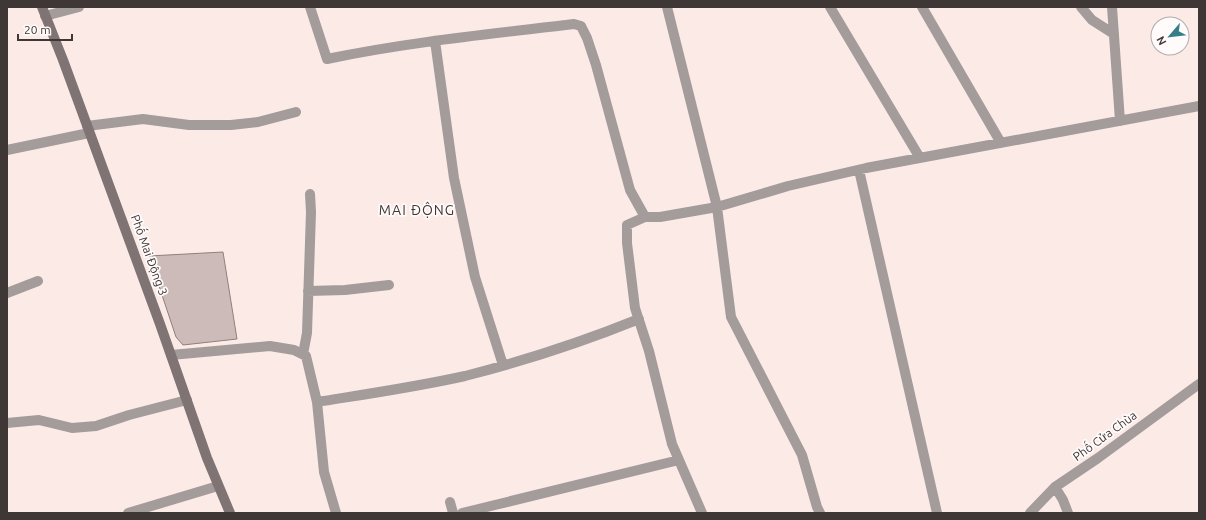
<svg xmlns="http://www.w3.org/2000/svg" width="1206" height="520" font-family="Ubuntu,sans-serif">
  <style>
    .building { fill: #ccbbb9; stroke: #90807d }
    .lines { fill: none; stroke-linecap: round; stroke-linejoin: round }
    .service { stroke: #a39c9b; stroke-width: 10 }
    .minor { stroke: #a39c9b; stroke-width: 10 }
    .secondary { stroke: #7f7473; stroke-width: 10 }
    .labels { text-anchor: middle; stroke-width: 3.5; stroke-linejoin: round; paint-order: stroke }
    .street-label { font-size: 12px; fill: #3e3736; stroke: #fffbfa }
    .quarter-label { font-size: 14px; letter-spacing: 1px; fill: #3e3736; stroke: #fffbfa }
  </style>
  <rect width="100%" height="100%" fill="#fceae7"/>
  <path class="building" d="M 223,252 L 237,339 L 183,345 L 176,337 L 149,256 Z"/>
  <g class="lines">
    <path class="service" d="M 7,150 L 89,133"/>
    <path class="minor" d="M 310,7 L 327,59 C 408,42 491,34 574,24 L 581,26 L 587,38 L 596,65 L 630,190 L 645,217 L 660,217 L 717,207 L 788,186 L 866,168 L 1199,106
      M 667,7 L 717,207 L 731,317 L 802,455 L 817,507 L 820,513
      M 830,7 L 920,158
      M 922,7 L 1001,143
      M 1081,7 L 1092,20 L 1114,34
      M 1112,7 L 1120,121
      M 45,16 L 79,7
      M 435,41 L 454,178 L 475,277 L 503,365
      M 87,126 L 143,119 L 189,125 L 231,125 L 258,122 L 296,112
      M 859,170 L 937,513
      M 645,217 L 627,225 L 627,243 L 635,308 L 649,351 L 672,444 L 702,513
      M 308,291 L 345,290 L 389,285
      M 7,293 L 38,281
      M 303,354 L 307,333 L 311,212 L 310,194
      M 171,355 L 270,346 L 294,350 L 306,356 L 317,402 L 324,472 L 336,513
      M 317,402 C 367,394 416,387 465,376 C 524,361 582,342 639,319
      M 7,423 L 39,420 L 72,428 L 96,426 L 129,415 L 187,400
      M 1055,487 L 1063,500 L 1068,513
      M 450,502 L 453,513
      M 128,513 L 218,486
      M 462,513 L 679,460
      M 1030,513 L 1055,487 L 1098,458 L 1199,384"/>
    <path class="secondary" d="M 42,7 L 63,60 L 160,324 L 207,458 L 230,513"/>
  </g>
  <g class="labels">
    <g class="street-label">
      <text transform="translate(149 255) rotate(70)" y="4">Phố Mai Động 3</text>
      <text transform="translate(1105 436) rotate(-36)" y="4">Phố Cửa Chùa</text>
    </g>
    <g class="quarter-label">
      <text x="417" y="215">MAI ĐỘNG</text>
    </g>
  </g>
  <rect width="1206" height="520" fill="none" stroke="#3e3736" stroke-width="16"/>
  <g transform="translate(1170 36) rotate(242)"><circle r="19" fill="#fffbfa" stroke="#b2adac"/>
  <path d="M0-3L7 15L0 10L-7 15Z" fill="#377e88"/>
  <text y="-6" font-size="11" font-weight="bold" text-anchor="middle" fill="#3e3736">N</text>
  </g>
  <path d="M18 34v6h54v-6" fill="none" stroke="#3e3736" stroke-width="2"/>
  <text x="24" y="34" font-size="12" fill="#3e3736" stroke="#fffbfa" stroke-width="3" paint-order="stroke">20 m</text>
</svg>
